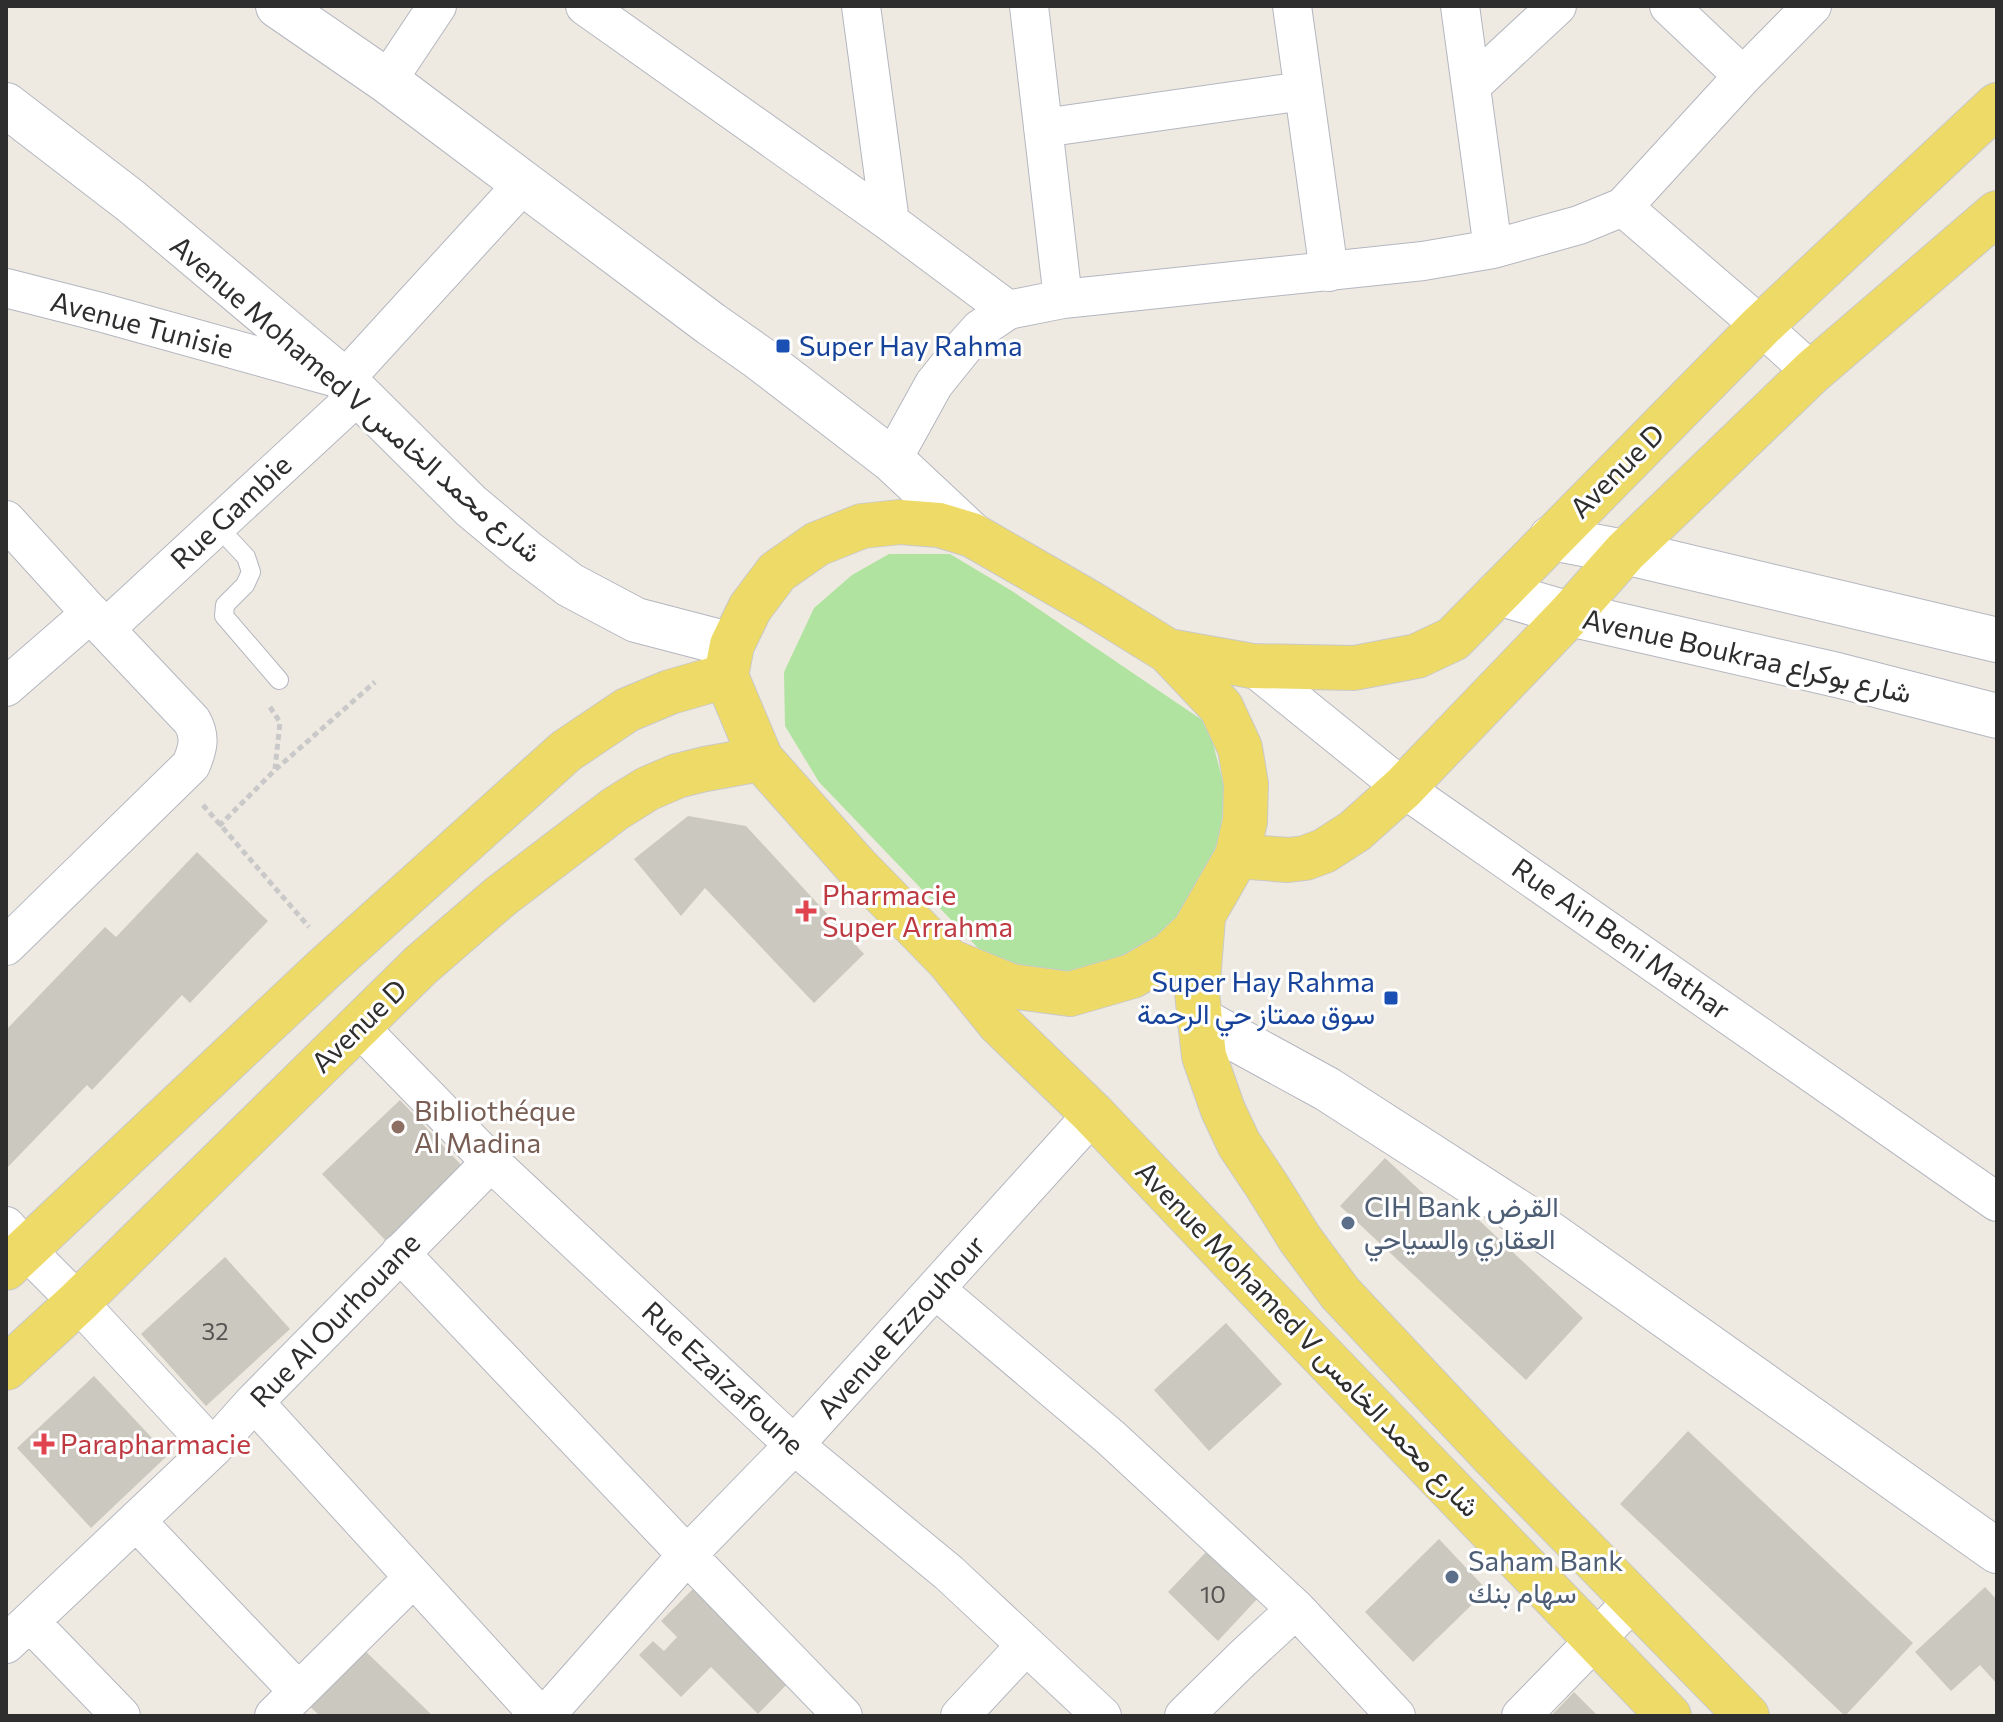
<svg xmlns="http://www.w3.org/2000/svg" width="2003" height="1722" font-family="Commissioner,Vazirmatn,sans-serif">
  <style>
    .green { fill: #b0e3a0 }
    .building { fill: #cbc8bf }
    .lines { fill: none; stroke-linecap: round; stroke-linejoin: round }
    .service-casing { stroke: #b4b6c0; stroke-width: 20 }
    .minor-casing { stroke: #b4b6c0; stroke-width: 40 }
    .tertiary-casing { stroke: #b4b6c0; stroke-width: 46 }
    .primary-casing { stroke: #c9c9c9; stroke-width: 46 }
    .path { stroke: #c9c9c9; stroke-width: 5; stroke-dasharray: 6 4; stroke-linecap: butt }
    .service { stroke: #fff; stroke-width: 18 }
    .minor { stroke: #fff; stroke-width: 38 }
    .tertiary { stroke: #fff; stroke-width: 44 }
    .primary { stroke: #eedb67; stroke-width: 44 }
    .transit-dot { fill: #1a4fb4; stroke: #fff; stroke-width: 3 }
    .health-dot { fill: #e0444e; stroke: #fff; stroke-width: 3 }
    .education-dot { fill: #8d6e63; stroke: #fff; stroke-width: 3 }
    .service-dot { fill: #5c6f8a; stroke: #fff; stroke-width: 3 }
    .labels { text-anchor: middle; stroke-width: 6; stroke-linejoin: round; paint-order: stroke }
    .number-label { font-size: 24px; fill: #555452 }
    .street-label { font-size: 28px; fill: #2e2e2e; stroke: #fff }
    .transit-label { font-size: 28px; fill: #164399; stroke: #fff; text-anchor: start }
    .health-label { font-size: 28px; fill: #be3a42; stroke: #fff; text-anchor: start }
    .education-label { font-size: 28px; fill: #785e54; stroke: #fff; text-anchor: start }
    .service-label { font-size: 28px; fill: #4e5e75; stroke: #fff; text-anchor: start }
  </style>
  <rect width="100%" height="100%" fill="#efeae1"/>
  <path class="green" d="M 889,554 L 950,554 L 1012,591 L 1208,724 L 1225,790 L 1217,862 L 1188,916 L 1147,950 L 1088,971 L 1032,974 L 978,948 L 819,782 L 785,726 L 784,672 L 814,608 L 852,575 Z"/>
  <path class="building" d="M 688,816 L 746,826 L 864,954 L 814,1003 L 705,888 L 681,916 L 634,859 Z
    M 197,852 L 268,921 L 190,1003 L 182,995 L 92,1090 L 87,1085 L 6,1169 L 6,1030 L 105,927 L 116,937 Z
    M 400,1100 L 464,1168 L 387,1242 L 322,1174 Z
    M 1385,1158 L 1452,1220 L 1465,1207 L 1583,1318 L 1526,1380 L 1340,1206 Z
    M 225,1257 L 290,1329 L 206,1406 L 141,1334 Z
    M 1226,1323 L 1282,1384 L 1209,1451 L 1154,1390 Z
    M 94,1376 L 168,1455 L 91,1528 L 17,1448 Z
    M 1688,1431 L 1913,1643 L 1845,1716 L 1620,1504 Z
    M 1439,1539 L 1487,1590 L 1413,1662 L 1365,1612 Z
    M 1208,1550 L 1258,1598 L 1218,1641 L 1168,1592 Z
    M 696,1586 L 791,1680 L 758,1714 L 711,1667 L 681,1697 L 639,1655 L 653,1641 L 664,1651 L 677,1637 L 661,1621 Z
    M 1985,1587 L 1997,1600 L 1997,1684 L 1980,1665 L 1951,1691 L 1915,1652 Z
    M 361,1647 L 433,1716 L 320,1716 L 306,1703 Z
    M 1574,1692 L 1598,1716 L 1551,1716 Z"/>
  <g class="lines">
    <defs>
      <path id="service" d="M 217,526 L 246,557 L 251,572 L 245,585 L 225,605 L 224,616 L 279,680"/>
      <path id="minor" d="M 585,6 L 890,222 L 1008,310
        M 861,6 L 890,222
        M 1029,6 L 1063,299
        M 1292,6 L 1329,272
        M 1460,6 L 1493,249
        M 1669,6 L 1743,76
        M 387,81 L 437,6
        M 1471,86 L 1557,6
        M 1043,128 L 1303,91
        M 1623,207 L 1761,326 L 1812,372
        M 6,288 L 100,312 L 344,380 L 524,183
        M 892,460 L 934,384 L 963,348 L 980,329 L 1008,310 L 1063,299 L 1423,261 L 1493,249 L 1579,225 L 1623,207 L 1743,76 L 1812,6
        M 6,520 L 105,629 L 192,721 C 201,737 198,748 191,765 L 6,946
        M 105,629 L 358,395
        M 1252,666 L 1403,788 L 1997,1202
        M 6,687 L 91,613
        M 358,1026 L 491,1162 L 794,1445 L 949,1573 L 1102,1716
        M 6,1226 L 26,1250 L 78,1302 L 213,1448
        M 400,1253 L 687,1555 L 843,1716
        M 935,1289 L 1110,1437 L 1296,1609 L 1396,1716
        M 254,1402 L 540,1716
        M 136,1521 L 298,1691
        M 30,1622 L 121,1716
        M 6,1644 L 213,1448 L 254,1402 L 491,1162
        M 274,1716 L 413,1578
        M 545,1716 L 687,1555 L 794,1445 L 1093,1114
        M 960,1716 L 1026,1645
        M 1184,1716 L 1242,1659 L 1296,1609
        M 1521,1716 L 1633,1601"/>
      <path id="tertiary" d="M 278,6 L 387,81 L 711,324 L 758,357 L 892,460 L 972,535
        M 6,105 L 132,202 L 344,380 L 471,506 L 525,551 L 570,585 L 636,620 L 732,645
        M 1551,538 L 1625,552 L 1997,640
        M 1498,593 L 1570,614 L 1837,675 L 1997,716
        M 1199,1019 L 1327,1089 L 1529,1219 L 1997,1551"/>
      <path id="primary" d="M 1168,651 L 1252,666 L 1354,668 L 1417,656 L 1453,639 L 1761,326 L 1997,105
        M 1237,856 L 1288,860 L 1305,858 L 1324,851 L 1355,831 L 1403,788 L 1570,614 L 1625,552 L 1812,372 L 1997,213
        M 1203,918 L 1197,993 L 1204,1056 L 1223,1110 L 1239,1144 L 1267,1186 L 1300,1239 L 1340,1293 L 1491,1454 L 1747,1716
        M 949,961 L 1011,986 L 1070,994 L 1132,976 L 1170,954 L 1194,931 L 1237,856 L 1245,821 L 1246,784 L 1240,748 L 1221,707 L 1168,651 L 1092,604 L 972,535 L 939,525 L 900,522 L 862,526 L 817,544 L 777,572 L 750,608 L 732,645 L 726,676 L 761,759 L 857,867 L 949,961 L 999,1023 L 1093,1114 L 1291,1323 L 1669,1716
        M 6,1268 L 325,968 L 566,751 L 627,710 L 670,692 L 726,676
        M 6,1368 L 78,1302 L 421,965 L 501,896 L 615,809 L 647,789 L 677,776 L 705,769 L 761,759"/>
    </defs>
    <use href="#service" class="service-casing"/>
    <use href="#minor" class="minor-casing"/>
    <use href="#tertiary" class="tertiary-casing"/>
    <use href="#primary" class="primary-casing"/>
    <path class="path" d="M 270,707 L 280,722 L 275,769
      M 203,805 L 309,927
      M 219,826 L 275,770 L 375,682"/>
    <use href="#service" class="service"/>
    <use href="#minor" class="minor"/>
    <use href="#tertiary" class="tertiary"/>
    <use href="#primary" class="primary"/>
  </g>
  <g class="transit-dot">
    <rect x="775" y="338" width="16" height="16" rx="4"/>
    <rect x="1383" y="990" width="16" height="16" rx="4"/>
  </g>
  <g class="health-dot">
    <path d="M802 899h8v8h8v8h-8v8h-8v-8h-8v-8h8z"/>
    <path d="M40 1432h8v8h8v8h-8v8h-8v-8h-8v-8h8z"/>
  </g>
  <circle class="education-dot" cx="398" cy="1127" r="8"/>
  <g class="service-dot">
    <circle cx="1348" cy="1223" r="8"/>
    <circle cx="1452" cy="1577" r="8"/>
  </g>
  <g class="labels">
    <g class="number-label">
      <text x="215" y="1340">32</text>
      <text x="1213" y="1603">10</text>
    </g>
    <g class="street-label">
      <text transform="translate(142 325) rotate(15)" y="10">Avenue Tunisie</text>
      <text transform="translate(356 399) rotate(41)" y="10">Avenue Mohamed V شارع محمد الخامس</text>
      <text transform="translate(1617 471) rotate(-45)" y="10">Avenue D</text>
      <text transform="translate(231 512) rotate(-43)" y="10">Rue Gambie</text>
      <text transform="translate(1747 656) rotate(13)" y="10">Avenue Boukraa شارع بوكراع</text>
      <text transform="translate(1621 939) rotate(35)" y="10">Rue Ain Beni Mathar</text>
      <text transform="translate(359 1026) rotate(-44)" y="10">Avenue D</text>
      <text transform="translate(335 1320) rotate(-46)" y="10">Rue Al Ourhouane</text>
      <text transform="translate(901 1327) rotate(-48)" y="10">Avenue Ezzouhour</text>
      <text transform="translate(1308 1339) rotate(46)" y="10">Avenue Mohamed V شارع محمد الخامس</text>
      <text transform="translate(723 1378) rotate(43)" y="10">Rue Ezaizafoune</text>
    </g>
    <g class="transit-label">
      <text x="799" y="356">Super Hay Rahma</text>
      <text x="1375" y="992" text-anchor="end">Super Hay Rahma<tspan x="1375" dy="32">سوق ممتاز حي الرحمة</tspan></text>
    </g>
    <g class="health-label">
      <text x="822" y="905">Pharmacie<tspan x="822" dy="32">Super Arrahma</tspan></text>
      <text x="60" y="1454">Parapharmacie</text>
    </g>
    <g class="education-label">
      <text x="414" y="1121">Bibliothéque<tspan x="414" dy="32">Al Madina</tspan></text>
    </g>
    <g class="service-label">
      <text x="1364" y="1217">CIH Bank القرض<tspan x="1364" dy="32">العقاري والسياحي</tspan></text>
      <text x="1468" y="1571">Saham Bank<tspan x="1468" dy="32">سهام بنك</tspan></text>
    </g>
  </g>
  <rect width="2003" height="1722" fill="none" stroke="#2e2e2e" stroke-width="16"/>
</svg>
